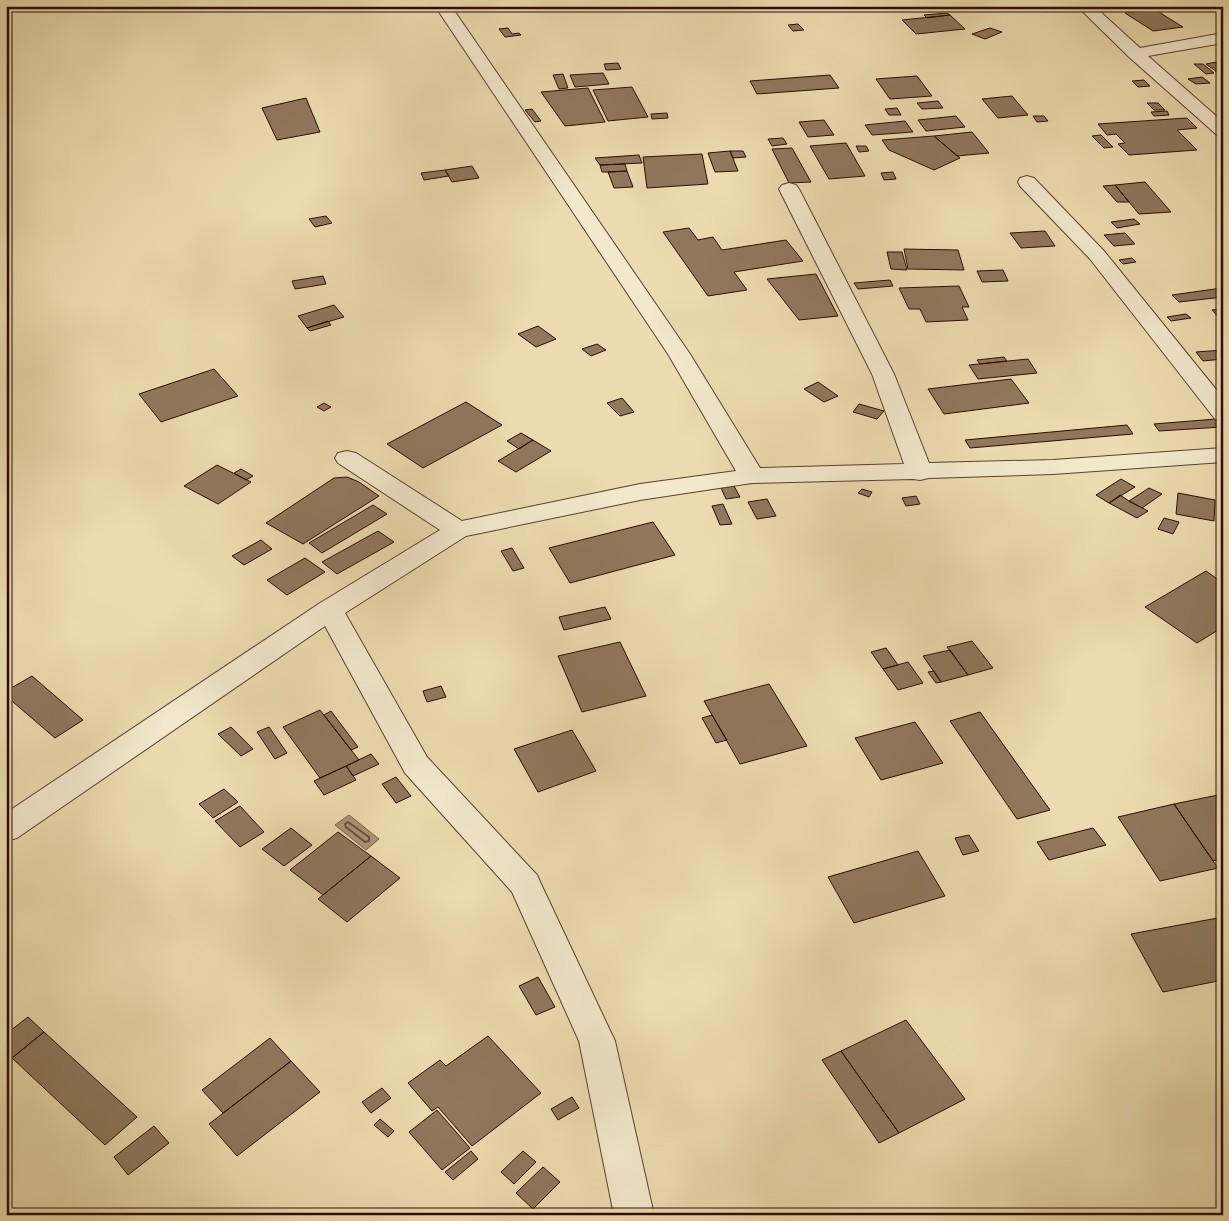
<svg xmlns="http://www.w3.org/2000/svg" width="1229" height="1221" font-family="'IM FELL French Canon',serif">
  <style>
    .water { fill: #aa9575; stroke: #775f47 }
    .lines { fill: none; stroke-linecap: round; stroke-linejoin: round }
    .shore { stroke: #6a513c; stroke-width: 2 }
    .building { fill: #8f785c; stroke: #2a0d02 }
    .minor-casing { stroke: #5a402e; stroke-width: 2 }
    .minor { fill: #f3e8cc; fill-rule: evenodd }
  </style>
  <rect width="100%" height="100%" fill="#ecdbb0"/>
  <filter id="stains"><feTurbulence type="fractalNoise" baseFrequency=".004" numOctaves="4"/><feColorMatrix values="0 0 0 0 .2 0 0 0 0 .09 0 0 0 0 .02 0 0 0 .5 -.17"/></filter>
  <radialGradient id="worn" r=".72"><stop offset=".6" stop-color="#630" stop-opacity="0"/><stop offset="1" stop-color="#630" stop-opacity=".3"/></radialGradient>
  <path class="water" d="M 349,815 L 379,839 L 366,850 L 335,825 Z"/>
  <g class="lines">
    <path class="shore" d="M 348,822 L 369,837 L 369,841 L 365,842 L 346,827 L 345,824 Z"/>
  </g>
  <path class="building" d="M 1154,9 L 1183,27 L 1153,31 L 1125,13 Z
    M 947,13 L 950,15 L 927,18 L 924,15 Z
    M 950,15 L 965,29 L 916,34 L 902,20 Z
    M 798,24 L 804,30 L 793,31 L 788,25 Z
    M 508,28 L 512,34 L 519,33 L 521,35 L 505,37 L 499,29 Z
    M 990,28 L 1002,32 L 985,39 L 972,34 Z
    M 1217,62 L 1223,67 L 1223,72 L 1217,72 L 1206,64 Z
    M 618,63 L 621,69 L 606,70 L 604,64 Z
    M 1194,64 L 1203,64 L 1214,73 L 1206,74 Z
    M 603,73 L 609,84 L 575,87 L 570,75 Z
    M 563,74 L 568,88 L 559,89 L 553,75 Z
    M 830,75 L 839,88 L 757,94 L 750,81 Z
    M 917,76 L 932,96 L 890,99 L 876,79 Z
    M 1202,77 L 1210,83 L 1196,84 L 1188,79 Z
    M 1144,80 L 1150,86 L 1138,87 L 1132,81 Z
    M 632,87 L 648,117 L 608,121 L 593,90 Z
    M 588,88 L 605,122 L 565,126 L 541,92 Z
    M 1012,96 L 1028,115 L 998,118 L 982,99 Z
    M 306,98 L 320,132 L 277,140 L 262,108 Z
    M 938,101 L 943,108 L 922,109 L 917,103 Z
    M 1147,103 L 1158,103 L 1165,110 L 1154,110 Z
    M 897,108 L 901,115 L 889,115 L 885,109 Z
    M 532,109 L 541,121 L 535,122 L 525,110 Z
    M 1167,111 L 1169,115 L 1154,116 L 1151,112 Z
    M 667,113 L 668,118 L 652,119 L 651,114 Z
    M 956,116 L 965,127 L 926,131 L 918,120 Z
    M 1033,116 L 1044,116 L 1048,121 L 1037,122 Z
    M 1187,118 L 1197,128 L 1177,130 L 1197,150 L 1129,155 L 1118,144 L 1125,143 L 1116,134 L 1107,135 L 1098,124 Z
    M 824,120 L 834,135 L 808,137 L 799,122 Z
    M 905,121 L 913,132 L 872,135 L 865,125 Z
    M 972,132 L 989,153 L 957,156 L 934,136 Z
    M 1101,135 L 1113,147 L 1104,148 L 1092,136 Z
    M 934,136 L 960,158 L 934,170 L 889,150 L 882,140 Z
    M 783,138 L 787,144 L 772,146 L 768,139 Z
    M 846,143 L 865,176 L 829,179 L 810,146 Z
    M 856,146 L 866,146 L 869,151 L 859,152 Z
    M 792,148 L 811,182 L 789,183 L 772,149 Z
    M 730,151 L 743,151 L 746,157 L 733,158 Z
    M 730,151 L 738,171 L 715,172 L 708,153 Z
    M 702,154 L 708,184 L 647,188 L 643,157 Z
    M 639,155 L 642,163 L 600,165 L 595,158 Z
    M 625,164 L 627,171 L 608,172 L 602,172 L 600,165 Z
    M 472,166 L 479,178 L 452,182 L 445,170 Z
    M 445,170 L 449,176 L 424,180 L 421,173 Z
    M 627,171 L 633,187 L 614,188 L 608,172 Z
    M 893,172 L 896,179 L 884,180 L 881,173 Z
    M 1145,182 L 1171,212 L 1139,214 L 1115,185 Z
    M 1115,185 L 1129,202 L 1117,202 L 1103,186 Z
    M 326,216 L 332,223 L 315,227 L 309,219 Z
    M 1134,219 L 1140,224 L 1117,228 L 1111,222 Z
    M 689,228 L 698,240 L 713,237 L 722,250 L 786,240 L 803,261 L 734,272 L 747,290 L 708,296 L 663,232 Z
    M 1045,231 L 1055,246 L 1021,248 L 1010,233 Z
    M 1125,233 L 1135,244 L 1114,246 L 1104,235 Z
    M 904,249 L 958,250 L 964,270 L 908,269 Z
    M 887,252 L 902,252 L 907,270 L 891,269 Z
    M 1132,258 L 1136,262 L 1123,264 L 1119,260 Z
    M 1003,270 L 1008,281 L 982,282 L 977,271 Z
    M 816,274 L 838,316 L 799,320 L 767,279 Z
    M 323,276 L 326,284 L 295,289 L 292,281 Z
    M 890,280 L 893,286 L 858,289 L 854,283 Z
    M 959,286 L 969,307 L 962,307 L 968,320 L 926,322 L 920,309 L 909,309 L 899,288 Z
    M 1222,288 L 1223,297 L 1179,302 L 1172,295 Z
    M 334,305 L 344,317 L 307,328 L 298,316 Z
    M 1223,309 L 1223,322 L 1212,310 Z
    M 1186,314 L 1191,318 L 1171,321 L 1167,317 Z
    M 328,321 L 331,325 L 310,331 L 307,328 Z
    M 538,326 L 556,339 L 536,347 L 518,334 Z
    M 597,344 L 606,350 L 591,356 L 582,349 Z
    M 1223,350 L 1223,359 L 1203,361 L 1196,352 Z
    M 1004,357 L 1007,361 L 980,364 L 977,360 Z
    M 1028,359 L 1037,373 L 978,379 L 969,365 Z
    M 214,369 L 238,396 L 161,422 L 139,394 Z
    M 1011,379 L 1029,403 L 944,414 L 928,389 Z
    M 818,382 L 838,396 L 824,402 L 804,389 Z
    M 622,398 L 634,412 L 620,416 L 607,403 Z
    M 466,402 L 502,425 L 423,468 L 387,444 Z
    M 324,403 L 331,407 L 324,411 L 317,407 Z
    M 859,404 L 884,411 L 877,419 L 853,412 Z
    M 1216,419 L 1222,427 L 1159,431 L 1154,424 Z
    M 1127,425 L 1133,434 L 970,448 L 965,440 Z
    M 521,433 L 533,440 L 519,449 L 507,441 Z
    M 533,440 L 551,451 L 516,472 L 498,461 Z
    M 217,465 L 251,482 L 218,504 L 184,486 Z
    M 241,469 L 253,476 L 246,480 L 234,473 Z
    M 347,477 L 359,482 L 379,496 L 303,544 L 266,523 L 334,478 Z
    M 1121,479 L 1135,487 L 1109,503 L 1096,495 Z
    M 734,486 L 740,497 L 726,499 L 721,488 Z
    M 1149,488 L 1162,494 L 1142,508 L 1129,501 Z
    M 862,489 L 872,492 L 869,497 L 858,493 Z
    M 1178,493 L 1215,500 L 1214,521 L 1176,514 Z
    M 1120,495 L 1129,501 L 1148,511 L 1137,518 L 1109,503 Z
    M 916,496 L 920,504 L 906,506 L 902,498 Z
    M 767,499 L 776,516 L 757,519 L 748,502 Z
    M 723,504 L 732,524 L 720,525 L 712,506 Z
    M 373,505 L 387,514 L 322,553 L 309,543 Z
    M 1164,518 L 1179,522 L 1173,534 L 1158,529 Z
    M 653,522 L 675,555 L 570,583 L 549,548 Z
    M 378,531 L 394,542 L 337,574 L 322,562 Z
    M 261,540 L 272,549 L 244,565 L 232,556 Z
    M 512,548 L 524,568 L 513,571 L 501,551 Z
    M 305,558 L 325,572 L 287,595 L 267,580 Z
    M 1206,571 L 1223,583 L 1223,627 L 1197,643 L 1145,607 Z
    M 605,607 L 611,619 L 564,630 L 559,617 Z
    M 972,641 L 993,668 L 968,675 L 947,647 Z
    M 620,642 L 646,696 L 582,712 L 558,656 Z
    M 886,648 L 898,665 L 883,669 L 871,652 Z
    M 950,650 L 968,675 L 941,682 L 923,656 Z
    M 908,662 L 923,683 L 898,690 L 883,669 Z
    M 934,671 L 941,682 L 936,683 L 928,672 Z
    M 32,676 L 83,720 L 55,738 L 6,696 L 6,691 Z
    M 769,684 L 807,746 L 740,764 L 704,701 Z
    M 441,686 L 446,697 L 427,702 L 423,691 Z
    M 320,710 L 359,760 L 320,778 L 283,727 Z
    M 331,711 L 358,747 L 351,750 L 324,715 Z
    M 980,712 L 1050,810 L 1017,819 L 950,721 Z
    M 712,715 L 727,740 L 716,743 L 702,718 Z
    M 915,722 L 943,763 L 881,780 L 855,738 Z
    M 231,727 L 253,749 L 241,756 L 218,734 Z
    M 269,727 L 287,753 L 275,759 L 257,732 Z
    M 572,730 L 596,771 L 538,792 L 514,749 Z
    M 371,754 L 379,764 L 353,776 L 346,766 Z
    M 346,766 L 356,780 L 324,795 L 314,781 Z
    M 396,777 L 411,796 L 396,803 L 382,784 Z
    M 224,789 L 238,802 L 213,818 L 199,804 Z
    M 1223,794 L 1223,858 L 1213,861 L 1174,804 Z
    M 1174,804 L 1218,868 L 1160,881 L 1118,817 Z
    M 240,806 L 264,832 L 240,847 L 215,821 Z
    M 291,828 L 312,845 L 284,866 L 262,849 Z
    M 1093,828 L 1106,845 L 1049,860 L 1037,842 Z
    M 338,832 L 371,856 L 323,895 L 290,870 Z
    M 969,835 L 979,851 L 963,855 L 955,838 Z
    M 918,851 L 945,896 L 854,923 L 828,877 Z
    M 371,856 L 400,878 L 347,922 L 318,899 Z
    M 1223,917 L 1223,980 L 1163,992 L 1131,934 Z
    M 538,977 L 555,1007 L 536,1015 L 519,986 Z
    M 28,1017 L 44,1032 L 12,1058 L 6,1053 L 6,1034 Z
    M 906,1020 L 965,1099 L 899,1133 L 841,1051 Z
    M 44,1032 L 137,1117 L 105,1145 L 12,1058 Z
    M 488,1036 L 541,1093 L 472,1146 L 438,1107 L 432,1111 L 408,1083 L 440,1060 L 446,1066 Z
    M 270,1038 L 291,1061 L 223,1113 L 202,1090 Z
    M 841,1051 L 899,1133 L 879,1143 L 822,1060 Z
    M 291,1061 L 320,1092 L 237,1156 L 209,1124 Z
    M 382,1088 L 391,1098 L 371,1113 L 362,1102 Z
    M 572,1097 L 579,1108 L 558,1120 L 551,1109 Z
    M 437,1110 L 470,1148 L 442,1170 L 409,1132 Z
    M 380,1119 L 394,1131 L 388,1137 L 374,1125 Z
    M 154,1126 L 169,1143 L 128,1175 L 114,1157 Z
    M 471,1151 L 478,1159 L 453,1180 L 445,1172 Z
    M 523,1151 L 536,1162 L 514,1184 L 501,1172 Z
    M 543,1167 L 560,1182 L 533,1209 L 516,1193 Z"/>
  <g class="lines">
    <defs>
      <path id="minor" d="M 435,6 L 451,6 L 690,354 L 760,468 L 904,464 L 872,374 L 779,189 L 782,185 L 789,183 L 796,185 L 799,189 L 894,374 L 929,463 L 1053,460 L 1223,448 L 1223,462 L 1053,474 L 929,478 L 920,480 L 913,479 L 752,483 L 640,500 L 466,536 L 345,613 L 427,757 L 537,875 L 541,884 L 615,1041 L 654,1215 L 614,1215 L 579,1041 L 512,892 L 405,773 L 325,626 L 17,838 L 6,841 L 6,813 L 320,603 L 440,530 L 338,463 L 335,458 L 338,453 L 347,451 L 356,453 L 462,521 L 640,484 L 736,471 L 668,354 Z
        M 1077,6 L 1094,6 L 1140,48 L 1223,33 L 1223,43 L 1148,56 L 1223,122 L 1223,136 L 1217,135 L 1129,57 Z
        M 1027,176 L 1034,178 L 1104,251 L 1223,398 L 1223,421 L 1215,419 L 1090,259 L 1020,186 L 1018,182 L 1020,178 Z"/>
    </defs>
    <use href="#minor" class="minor-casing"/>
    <use href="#minor" class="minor"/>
  </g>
  <rect width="1229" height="1221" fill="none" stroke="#ecdbb0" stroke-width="25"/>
  <rect x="8" y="8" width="1214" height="1206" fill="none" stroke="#2a0d02" stroke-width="2.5"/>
  <rect x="12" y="12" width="1204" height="1196" fill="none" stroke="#2a0d02"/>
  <rect width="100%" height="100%" filter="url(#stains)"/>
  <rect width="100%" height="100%" fill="url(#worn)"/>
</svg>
